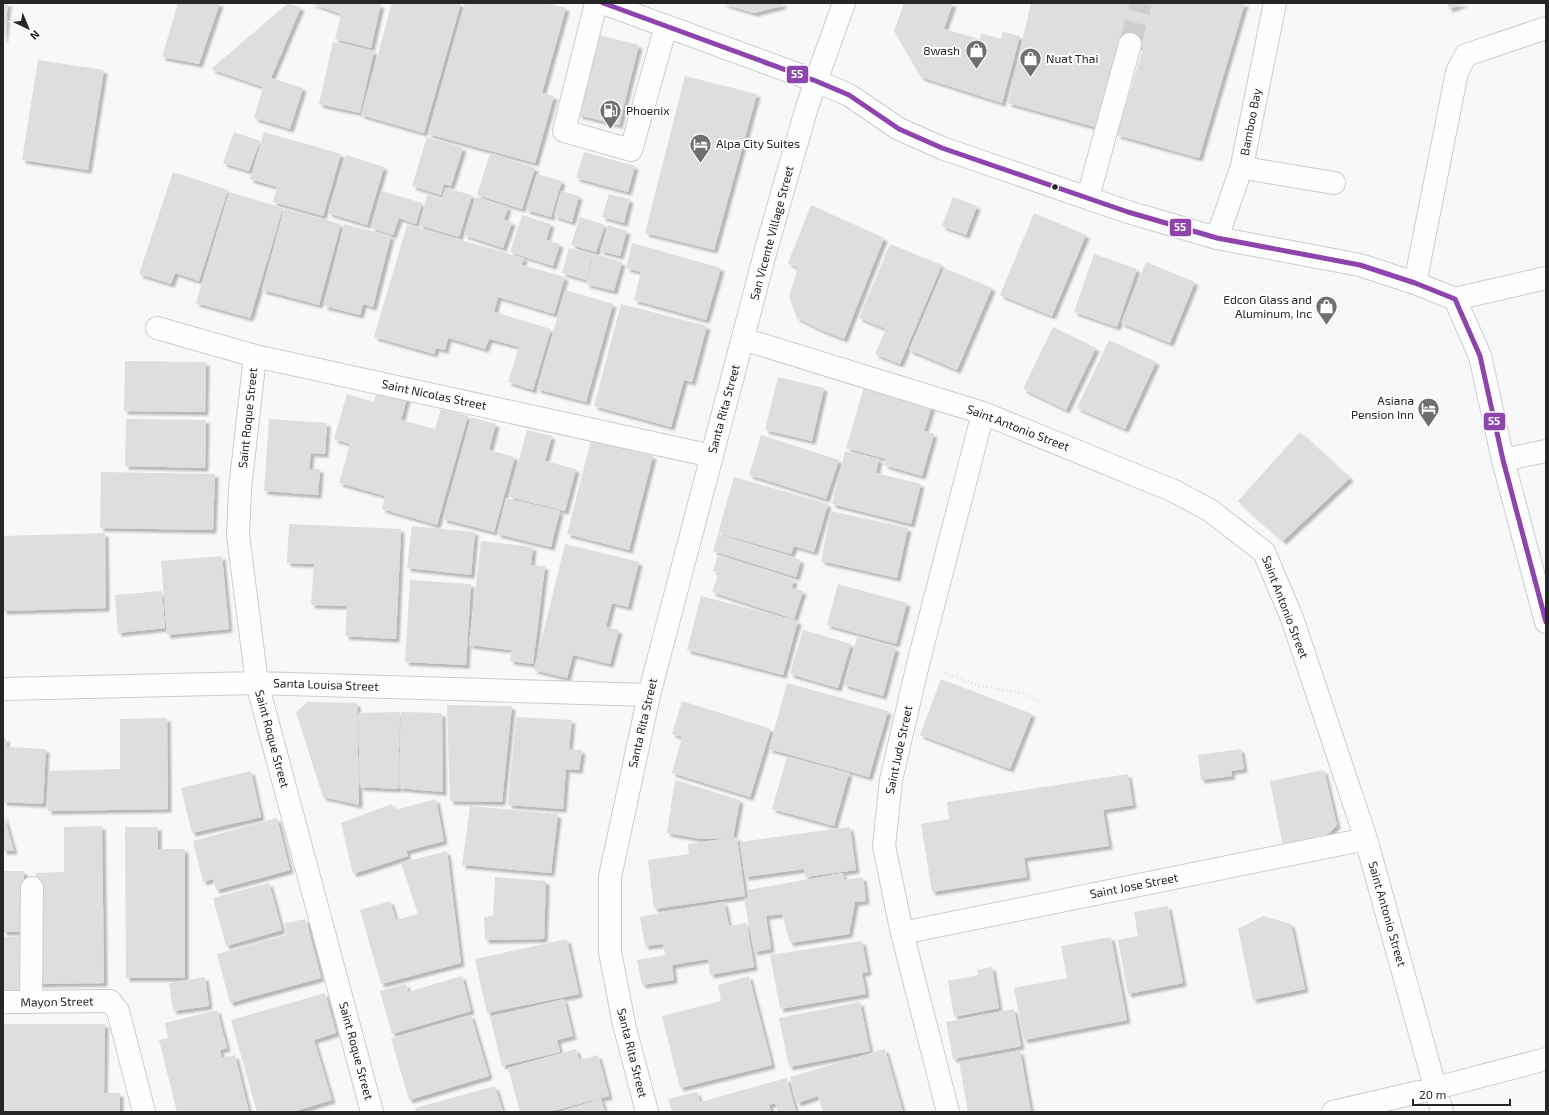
<svg xmlns="http://www.w3.org/2000/svg" width="1549" height="1115" font-family="'Exo 2',sans-serif">
  <style>
    .building { fill: #dddede; filter: url(#shadow) }
    .lines { fill: none; stroke-linecap: round; stroke-linejoin: round }
    .minor-tunnel { stroke: #cccecf; stroke-width: 22; stroke-dasharray: 22 11; stroke-linecap: butt }
    .minor-casing { stroke: #cbcccc; stroke-width: 24 }
    .major-casing { stroke: #cbcccc; stroke-width: 24 }
    .path { stroke: #dddedf; stroke-width: 2.5; stroke-dasharray: 1 3; stroke-linecap: butt }
    .minor { stroke: #fefefe; stroke-width: 22 }
    .major { stroke: #fefefe; stroke-width: 22 }
    .bus-1-casing { stroke: #fff; stroke-width: 8 }
    .bus-1 { stroke: #8e44ad; stroke-width: 5 }
    .bus-dot { fill: #252627; stroke: #fff; stroke-width: 1.5 }
    .labels { text-anchor: middle; stroke-width: 4; stroke-linejoin: round; paint-order: stroke }
    .poi-label { font-size: 12px; fill: #252627; stroke: #fff; text-anchor: end }
    .street-label { font-size: 12px; fill: #252627; stroke: #fff }
    .line-badge { stroke: #fff; stroke-width: 1.5 }
    .badge-label { font-size: 11px; text-anchor: middle; font-weight: bold; fill: #fff }
  </style>
  <defs>
    <filter id="shadow"><feDropShadow dx="3.5" dy="3.5" stdDeviation="1" flood-color="#0004"/></filter>
  </defs>
  <rect width="100%" height="100%" fill="#f6f8f9"/>
  <path class="building" d="M 3,3 L 8,3 L 4,39 L 3,39 Z
    M 178,3 L 220,3 L 199,64 L 162,57 Z
    M 310,3 L 381,4 L 371,48 L 335,39 L 341,14 Z
    M 392,3 L 461,3 L 424,133 L 361,115 Z
    M 465,3 L 547,3 L 566,8 L 542,93 L 554,96 L 535,163 L 428,134 Z
    M 721,3 L 784,3 L 781,6 L 754,13 Z
    M 904,3 L 953,3 L 944,29 L 980,39 L 981,33 L 1001,39 L 1003,32 L 1020,36 L 1002,103 L 921,77 L 894,31 Z
    M 1031,3 L 1245,3 L 1199,158 L 1117,135 L 1143,48 L 1130,44 L 1098,128 L 1008,103 Z
    M 1447,3 L 1465,3 L 1449,9 Z
    M 287,4 L 301,7 L 271,78 L 303,88 L 290,129 L 254,118 L 263,87 L 211,69 Z
    M 599,35 L 639,45 L 619,125 L 578,115 Z
    M 333,42 L 374,51 L 360,113 L 319,104 Z
    M 38,60 L 104,70 L 88,170 L 22,160 Z
    M 685,76 L 757,94 L 714,250 L 645,233 Z
    M 234,132 L 260,141 L 249,171 L 223,163 Z
    M 264,132 L 341,154 L 323,216 L 273,202 L 277,187 L 250,179 Z
    M 427,137 L 463,148 L 451,186 L 444,184 L 441,195 L 412,186 Z
    M 584,152 L 635,166 L 628,192 L 576,178 Z
    M 490,153 L 535,168 L 522,209 L 477,195 Z
    M 346,155 L 384,167 L 367,225 L 328,213 Z
    M 173,172 L 228,190 L 199,281 L 175,273 L 171,284 L 139,274 Z
    M 537,174 L 562,181 L 551,217 L 526,210 Z
    M 445,188 L 472,195 L 459,237 L 419,225 L 427,195 L 442,199 Z
    M 382,191 L 422,203 L 416,224 L 399,218 L 393,235 L 371,228 Z
    M 561,191 L 579,196 L 572,222 L 554,216 Z
    M 229,192 L 283,208 L 250,318 L 196,303 Z
    M 609,194 L 630,199 L 624,223 L 602,217 Z
    M 476,197 L 508,207 L 504,220 L 512,222 L 503,248 L 464,235 Z
    M 953,197 L 977,206 L 966,235 L 942,226 Z
    M 811,205 L 884,238 L 844,339 L 821,330 L 797,318 L 789,296 L 798,268 L 788,263 Z
    M 284,209 L 341,224 L 319,305 L 262,290 Z
    M 1034,213 L 1086,235 L 1052,316 L 1000,295 Z
    M 522,215 L 551,224 L 546,240 L 560,244 L 553,266 L 510,252 Z
    M 580,217 L 605,225 L 596,252 L 571,245 Z
    M 344,224 L 391,236 L 373,307 L 363,304 L 360,315 L 324,306 Z
    M 407,225 L 524,258 L 522,265 L 565,277 L 554,314 L 498,297 L 494,312 L 551,329 L 533,390 L 508,382 L 519,347 L 489,339 L 485,349 L 448,338 L 445,350 L 436,348 L 434,354 L 374,337 Z
    M 608,225 L 627,231 L 620,256 L 600,251 Z
    M 632,243 L 721,268 L 706,320 L 634,300 L 641,272 L 626,268 Z
    M 890,244 L 942,265 L 900,364 L 875,354 L 886,329 L 859,318 Z
    M 569,248 L 593,254 L 586,280 L 562,273 Z
    M 594,254 L 622,262 L 614,291 L 586,284 Z
    M 1094,254 L 1137,269 L 1117,327 L 1074,312 Z
    M 1146,262 L 1195,282 L 1170,343 L 1121,323 Z
    M 944,268 L 992,288 L 957,370 L 909,350 Z
    M 565,290 L 613,304 L 586,402 L 537,389 Z
    M 621,304 L 707,326 L 692,382 L 684,380 L 671,427 L 594,406 Z
    M 1053,327 L 1096,348 L 1066,410 L 1023,389 Z
    M 1109,340 L 1156,362 L 1125,429 L 1077,408 Z
    M 125,361 L 206,362 L 205,412 L 124,411 Z
    M 778,377 L 824,388 L 812,441 L 765,430 Z
    M 864,387 L 932,406 L 924,431 L 934,434 L 922,476 L 884,465 L 886,459 L 846,448 Z
    M 377,390 L 407,398 L 401,420 L 435,429 L 441,409 L 468,416 L 437,525 L 382,509 L 385,496 L 339,483 L 350,444 L 334,439 L 347,394 L 374,402 Z
    M 471,417 L 496,424 L 489,450 L 515,457 L 494,532 L 443,519 Z
    M 126,419 L 206,420 L 205,468 L 125,466 Z
    M 269,419 L 327,423 L 325,454 L 311,453 L 309,469 L 320,469 L 318,495 L 264,491 Z
    M 527,430 L 552,436 L 545,461 L 576,469 L 565,511 L 509,497 Z
    M 1300,432 L 1350,478 L 1283,541 L 1238,501 Z
    M 761,435 L 839,460 L 826,499 L 749,475 Z
    M 591,440 L 653,456 L 629,550 L 567,534 Z
    M 845,451 L 879,459 L 876,473 L 921,484 L 911,524 L 832,504 Z
    M 101,472 L 215,474 L 213,530 L 100,528 Z
    M 734,477 L 828,504 L 814,552 L 794,546 L 791,554 L 718,533 Z
    M 506,498 L 560,511 L 551,547 L 497,534 Z
    M 831,511 L 908,528 L 897,578 L 821,561 Z
    M 289,524 L 401,529 L 396,639 L 345,636 L 347,606 L 311,605 L 314,564 L 287,563 Z
    M 412,526 L 475,532 L 471,575 L 407,568 Z
    M 105,533 L 106,608 L 3,611 L 3,536 Z
    M 718,534 L 801,560 L 796,577 L 713,551 Z
    M 481,541 L 533,547 L 531,565 L 545,566 L 533,664 L 510,661 L 512,650 L 469,645 Z
    M 565,544 L 639,562 L 628,607 L 612,603 L 606,627 L 619,630 L 610,664 L 573,655 L 567,678 L 534,670 Z
    M 718,555 L 794,580 L 792,588 L 803,591 L 794,619 L 712,592 L 719,573 L 713,571 Z
    M 222,556 L 229,629 L 167,635 L 161,561 Z
    M 410,580 L 471,584 L 466,665 L 405,662 Z
    M 838,584 L 907,603 L 896,644 L 827,625 Z
    M 162,591 L 165,628 L 118,633 L 115,595 Z
    M 701,596 L 798,621 L 783,675 L 687,650 Z
    M 803,630 L 851,644 L 838,688 L 790,674 Z
    M 857,637 L 896,648 L 883,696 L 844,685 Z
    M 941,679 L 1032,714 L 1010,769 L 920,735 Z
    M 787,683 L 888,711 L 869,777 L 769,749 Z
    M 682,701 L 771,729 L 750,797 L 672,773 L 682,737 L 672,734 Z
    M 308,702 L 357,703 L 359,805 L 323,797 L 296,712 Z
    M 447,705 L 512,706 L 502,802 L 450,801 Z
    M 400,712 L 398,789 L 360,787 L 358,713 Z
    M 401,712 L 442,713 L 443,792 L 399,788 Z
    M 516,717 L 572,720 L 569,749 L 582,750 L 579,770 L 566,769 L 563,809 L 508,805 Z
    M 167,718 L 168,809 L 48,811 L 48,771 L 120,769 L 120,719 Z
    M 3,738 L 6,738 L 6,747 L 46,749 L 43,804 L 3,802 Z
    M 1241,749 L 1244,769 L 1231,771 L 1232,776 L 1201,780 L 1198,755 Z
    M 787,757 L 849,773 L 834,826 L 772,809 Z
    M 1324,770 L 1337,825 L 1324,838 L 1283,847 L 1270,781 Z
    M 251,771 L 261,817 L 192,833 L 181,788 Z
    M 1128,774 L 1133,805 L 1103,810 L 1109,846 L 1024,858 L 1027,877 L 932,892 L 921,824 L 949,819 L 947,802 Z
    M 675,780 L 740,800 L 733,838 L 701,839 L 667,833 Z
    M 436,799 L 444,841 L 406,851 L 408,856 L 353,874 L 341,823 L 392,804 L 395,810 Z
    M 470,806 L 558,814 L 551,873 L 462,865 Z
    M 3,813 L 14,851 L 3,851 Z
    M 277,818 L 290,870 L 216,890 L 213,879 L 203,882 L 193,841 Z
    M 102,826 L 104,983 L 38,984 L 36,873 L 64,872 L 64,827 Z
    M 125,827 L 158,827 L 158,849 L 185,849 L 185,978 L 126,978 Z
    M 850,827 L 856,870 L 805,877 L 804,869 L 745,877 L 740,842 Z
    M 737,837 L 745,896 L 654,909 L 648,860 L 689,854 L 688,844 Z
    M 447,851 L 461,963 L 381,984 L 360,910 L 390,901 L 396,920 L 418,914 L 401,863 Z
    M 3,871 L 24,871 L 24,932 L 3,932 Z
    M 843,873 L 844,880 L 863,877 L 866,901 L 855,902 L 849,934 L 790,943 L 782,914 L 766,916 L 771,949 L 754,952 L 744,899 L 749,898 L 748,890 Z
    M 495,877 L 546,881 L 544,939 L 485,940 L 484,917 L 493,916 Z
    M 269,883 L 282,930 L 226,946 L 213,898 Z
    M 724,902 L 729,926 L 747,923 L 754,967 L 710,975 L 708,959 L 672,965 L 674,980 L 642,985 L 637,960 L 665,955 L 663,944 L 645,946 L 640,917 Z
    M 1168,906 L 1183,983 L 1128,994 L 1118,940 L 1138,936 L 1134,912 Z
    M 1263,916 L 1291,924 L 1305,989 L 1253,1000 L 1238,929 Z
    M 306,919 L 321,978 L 230,1003 L 217,954 L 287,935 L 285,923 Z
    M 3,937 L 26,937 L 26,992 L 3,992 Z
    M 1111,937 L 1127,1020 L 1024,1040 L 1014,988 L 1067,978 L 1061,946 Z
    M 567,939 L 579,994 L 487,1013 L 475,959 Z
    M 862,941 L 868,972 L 862,973 L 866,994 L 780,1009 L 770,955 Z
    M 992,967 L 999,1008 L 954,1017 L 948,981 L 978,975 L 977,970 Z
    M 462,976 L 471,1011 L 392,1034 L 380,991 L 406,984 L 408,992 Z
    M 749,976 L 772,1065 L 680,1088 L 662,1016 L 721,1001 L 718,985 Z
    M 205,977 L 209,1006 L 173,1011 L 169,983 Z
    M 325,993 L 336,1033 L 314,1040 L 332,1100 L 292,1112 L 257,1112 L 231,1020 Z
    M 564,999 L 573,1036 L 557,1040 L 560,1052 L 502,1066 L 490,1017 Z
    M 860,1002 L 870,1051 L 789,1067 L 779,1018 Z
    M 1014,1009 L 1021,1046 L 953,1059 L 946,1022 Z
    M 217,1010 L 227,1048 L 220,1050 L 222,1058 L 235,1055 L 249,1112 L 177,1112 L 159,1040 L 168,1038 L 165,1023 Z
    M 471,1015 L 489,1076 L 409,1100 L 391,1038 Z
    M 3,1024 L 105,1024 L 104,1093 L 120,1093 L 120,1112 L 3,1112 Z
    M 576,1049 L 579,1060 L 598,1055 L 609,1096 L 549,1112 L 520,1112 L 508,1068 Z
    M 885,1049 L 903,1112 L 823,1112 L 818,1096 L 797,1103 L 790,1077 Z
    M 1020,1051 L 1031,1112 L 968,1112 L 959,1062 Z
    M 787,1078 L 796,1112 L 778,1112 L 775,1103 L 769,1105 L 771,1112 L 672,1112 L 668,1099 L 697,1092 L 700,1102 Z
    M 495,1086 L 503,1112 L 416,1112 L 415,1108 Z
    M 601,1099 L 605,1112 L 558,1112 Z"/>
  <g class="lines">
    <path class="minor-tunnel" d="M 1130,44 L 1141,3"/>
    <defs>
      <path id="minor" d="M 596,3 L 564,131 L 631,150 L 666,26
        M 1242,166 L 1256,170 L 1334,183
        M 1088,197 L 1130,44
        M 1217,238 L 1242,166 L 1275,3
        M 1415,283 L 1457,72 L 1466,55 L 1546,28
        M 1455,299 L 1546,278
        M 157,328 L 255,356 L 712,456
        M 743,339 L 983,413 L 1174,491 L 1211,511 L 1264,552 L 1292,618 L 1366,839 L 1442,1112
        M 255,356 L 240,489 L 238,535 L 257,683 L 372,1112
        M 1503,460 L 1546,451
        M 3,689 L 257,683 L 649,695
        M 902,933 L 1366,839
        M 3,1002 L 110,1001 L 118,1011 L 144,1112
        M 31,1002 L 32,888
        M 647,1112 L 624,1024 L 610,952 L 610,877 L 649,695 L 767,246 L 807,107 L 816,81
        M 948,1112 L 902,933 L 884,846 L 891,780 L 918,664 L 983,413
        M 1333,1112 L 1436,1088 L 1546,1059"/>
      <path id="major" d="M 603,3 L 816,81 L 849,95 L 899,129 L 942,148 L 1128,212 L 1217,238 L 1360,265 L 1415,283 L 1455,299 L 1480,356 L 1503,460 L 1546,622
        M 816,81 L 844,3"/>
    </defs>
    <use href="#minor" class="minor-casing"/>
    <use href="#major" class="major-casing"/>
    <path class="path" d="M 945,673 L 980,686 L 1023,693 L 1040,702"/>
    <use href="#minor" class="minor"/>
    <use href="#major" class="major"/>
    <defs>
      <path id="bus-1" d="M 603,3 L 816,81 L 849,95 L 899,129 L 942,148 L 1128,212 L 1217,238 L 1360,265 L 1415,283 L 1455,299 L 1480,356 L 1503,460 L 1546,622"/>
    </defs>
    <use href="#bus-1" class="bus-1-casing"/>
    <use href="#bus-1" class="bus-1"/>
  </g>
  <defs>
    <symbol id="shop-pin" viewBox="-11 -11 22 30"><path d="M0 17L-7.5 6A9.5 9.5 0 1 1 7.5 6Z" fill="#6e7070" stroke="#fff"/><path d="M-5-2.5h2.3a2.7 3.5 0 0 1 5.4 0H5L5.5 6h-11ZM-1.5-2.5h3a1.5 2.3 0 0 0-3 0Z" fill="#fff"/></symbol>
    <symbol id="fuel-pin" viewBox="-11 -11 22 30"><path d="M0 17L-7.5 6A9.5 9.5 0 1 1 7.5 6Z" fill="#6e7070" stroke="#fff"/><path d="M-5.5-6h7V0h2V4h1.3V-2.5L3-4.5l.8-.8L6-3V5H2.5V1h-1V6h-7ZM-4.2-4.7v3.2H.2V-4.7Z" fill="#fff"/></symbol>
    <symbol id="hotel-pin" viewBox="-11 -11 22 30"><path d="M0 17L-7.5 6A9.5 9.5 0 1 1 7.5 6Z" fill="#6e7070" stroke="#fff"/><path d="M-6-4.5h1.5V1H6V5H4.5V3h-9V5H-6ZM-4 0a1.8 1.8 0 1 1 3.6 0ZM.5 0V-2.5h3Q6-2.5 6 0Z" fill="#fff"/></symbol>
  </defs>
  <g fill-rule="evenodd">
    <use href="#shop-pin" x="964" y="38" width="25" height="34"/>
    <use href="#shop-pin" x="1018" y="46" width="25" height="34"/>
    <use href="#fuel-pin" x="598" y="98" width="25" height="34"/>
    <use href="#hotel-pin" x="688" y="132" width="25" height="34"/>
    <use href="#shop-pin" x="1314" y="294" width="25" height="34"/>
    <use href="#hotel-pin" x="1416" y="396" width="25" height="34"/>
  </g>
  <circle class="bus-dot" cx="1055" cy="187" r="3.5"/>
  <g class="labels">
    <g class="poi-label">
      <text x="960" y="55">8wash</text>
      <text x="1046" y="63" text-anchor="start">Nuat Thai</text>
      <text x="626" y="115" text-anchor="start">Phoenix</text>
      <text x="716" y="148" text-anchor="start">Alpa City Suites</text>
      <text x="1312" y="304">Edcon Glass and<tspan x="1312" dy="14">Aluminum, Inc</tspan></text>
      <text x="1414" y="405">Asiana<tspan x="1414" dy="14">Pension Inn</tspan></text>
    </g>
    <g class="street-label">
      <text transform="translate(1251 122) rotate(-79)" y="4">Bamboo Bay</text>
      <text transform="translate(772 233) rotate(-75)" y="4">San Vicente Village Street</text>
      <text transform="translate(434 395) rotate(12)" y="4">Saint Nicolas Street</text>
      <text transform="translate(724 409) rotate(-75)" y="4">Santa Rita Street</text>
      <text transform="translate(248 418) rotate(-84)" y="4">Saint Roque Street</text>
      <text transform="translate(1018 428) rotate(21)" y="4">Saint Antonio Street</text>
      <text transform="translate(1285 607) rotate(69)" y="4">Saint Antonio Street</text>
      <text transform="translate(326 685) rotate(2)" y="4">Santa Louisa Street</text>
      <text transform="translate(643 723) rotate(-77)" y="4">Santa Rita Street</text>
      <text transform="translate(272 739) rotate(75)" y="4">Saint Roque Street</text>
      <text transform="translate(899 750) rotate(-78)" y="4">Saint Jude Street</text>
      <text transform="translate(1134 886) rotate(-11)" y="4">Saint Jose Street</text>
      <text transform="translate(1387 914) rotate(74)" y="4">Saint Antonio Street</text>
      <text transform="translate(57 1002) rotate(-1)" y="4">Mayon Street</text>
      <text transform="translate(356 1051) rotate(75)" y="4">Saint Roque Street</text>
      <text transform="translate(632 1053) rotate(76)" y="4">Santa Rita Street</text>
    </g>
  </g>
  <g class="line-badge">
    <rect x="786" y="65" width="23" height="19" rx="4" fill="#8e44ad"/>
    <rect x="1169" y="218" width="23" height="19" rx="4" fill="#8e44ad"/>
    <rect x="1483" y="412" width="23" height="19" rx="4" fill="#8e44ad"/>
  </g>
  <g class="badge-label">
    <text x="797" y="78">55</text>
    <text x="1180" y="231">55</text>
    <text x="1494" y="425">55</text>
  </g>
  <rect width="1549" height="1115" fill="none" stroke="#252627" stroke-width="8"/>
  <g transform="translate(28 28) rotate(136)" stroke="#ffffff" stroke-width="3" paint-order="stroke">
  <path d="M0-3L7 15L0 10L-7 15Z" fill="#252627"/>
  <text y="-6" font-size="11" font-weight="bold" text-anchor="middle" fill="#252627">N</text>
  </g>
  <path d="M1413 1099v6h97v-6" fill="none" stroke="#252627" stroke-width="2"/>
  <text x="1419" y="1099" font-size="12" fill="#252627" stroke="#ffffff" stroke-width="3" paint-order="stroke">20 m</text>
</svg>
